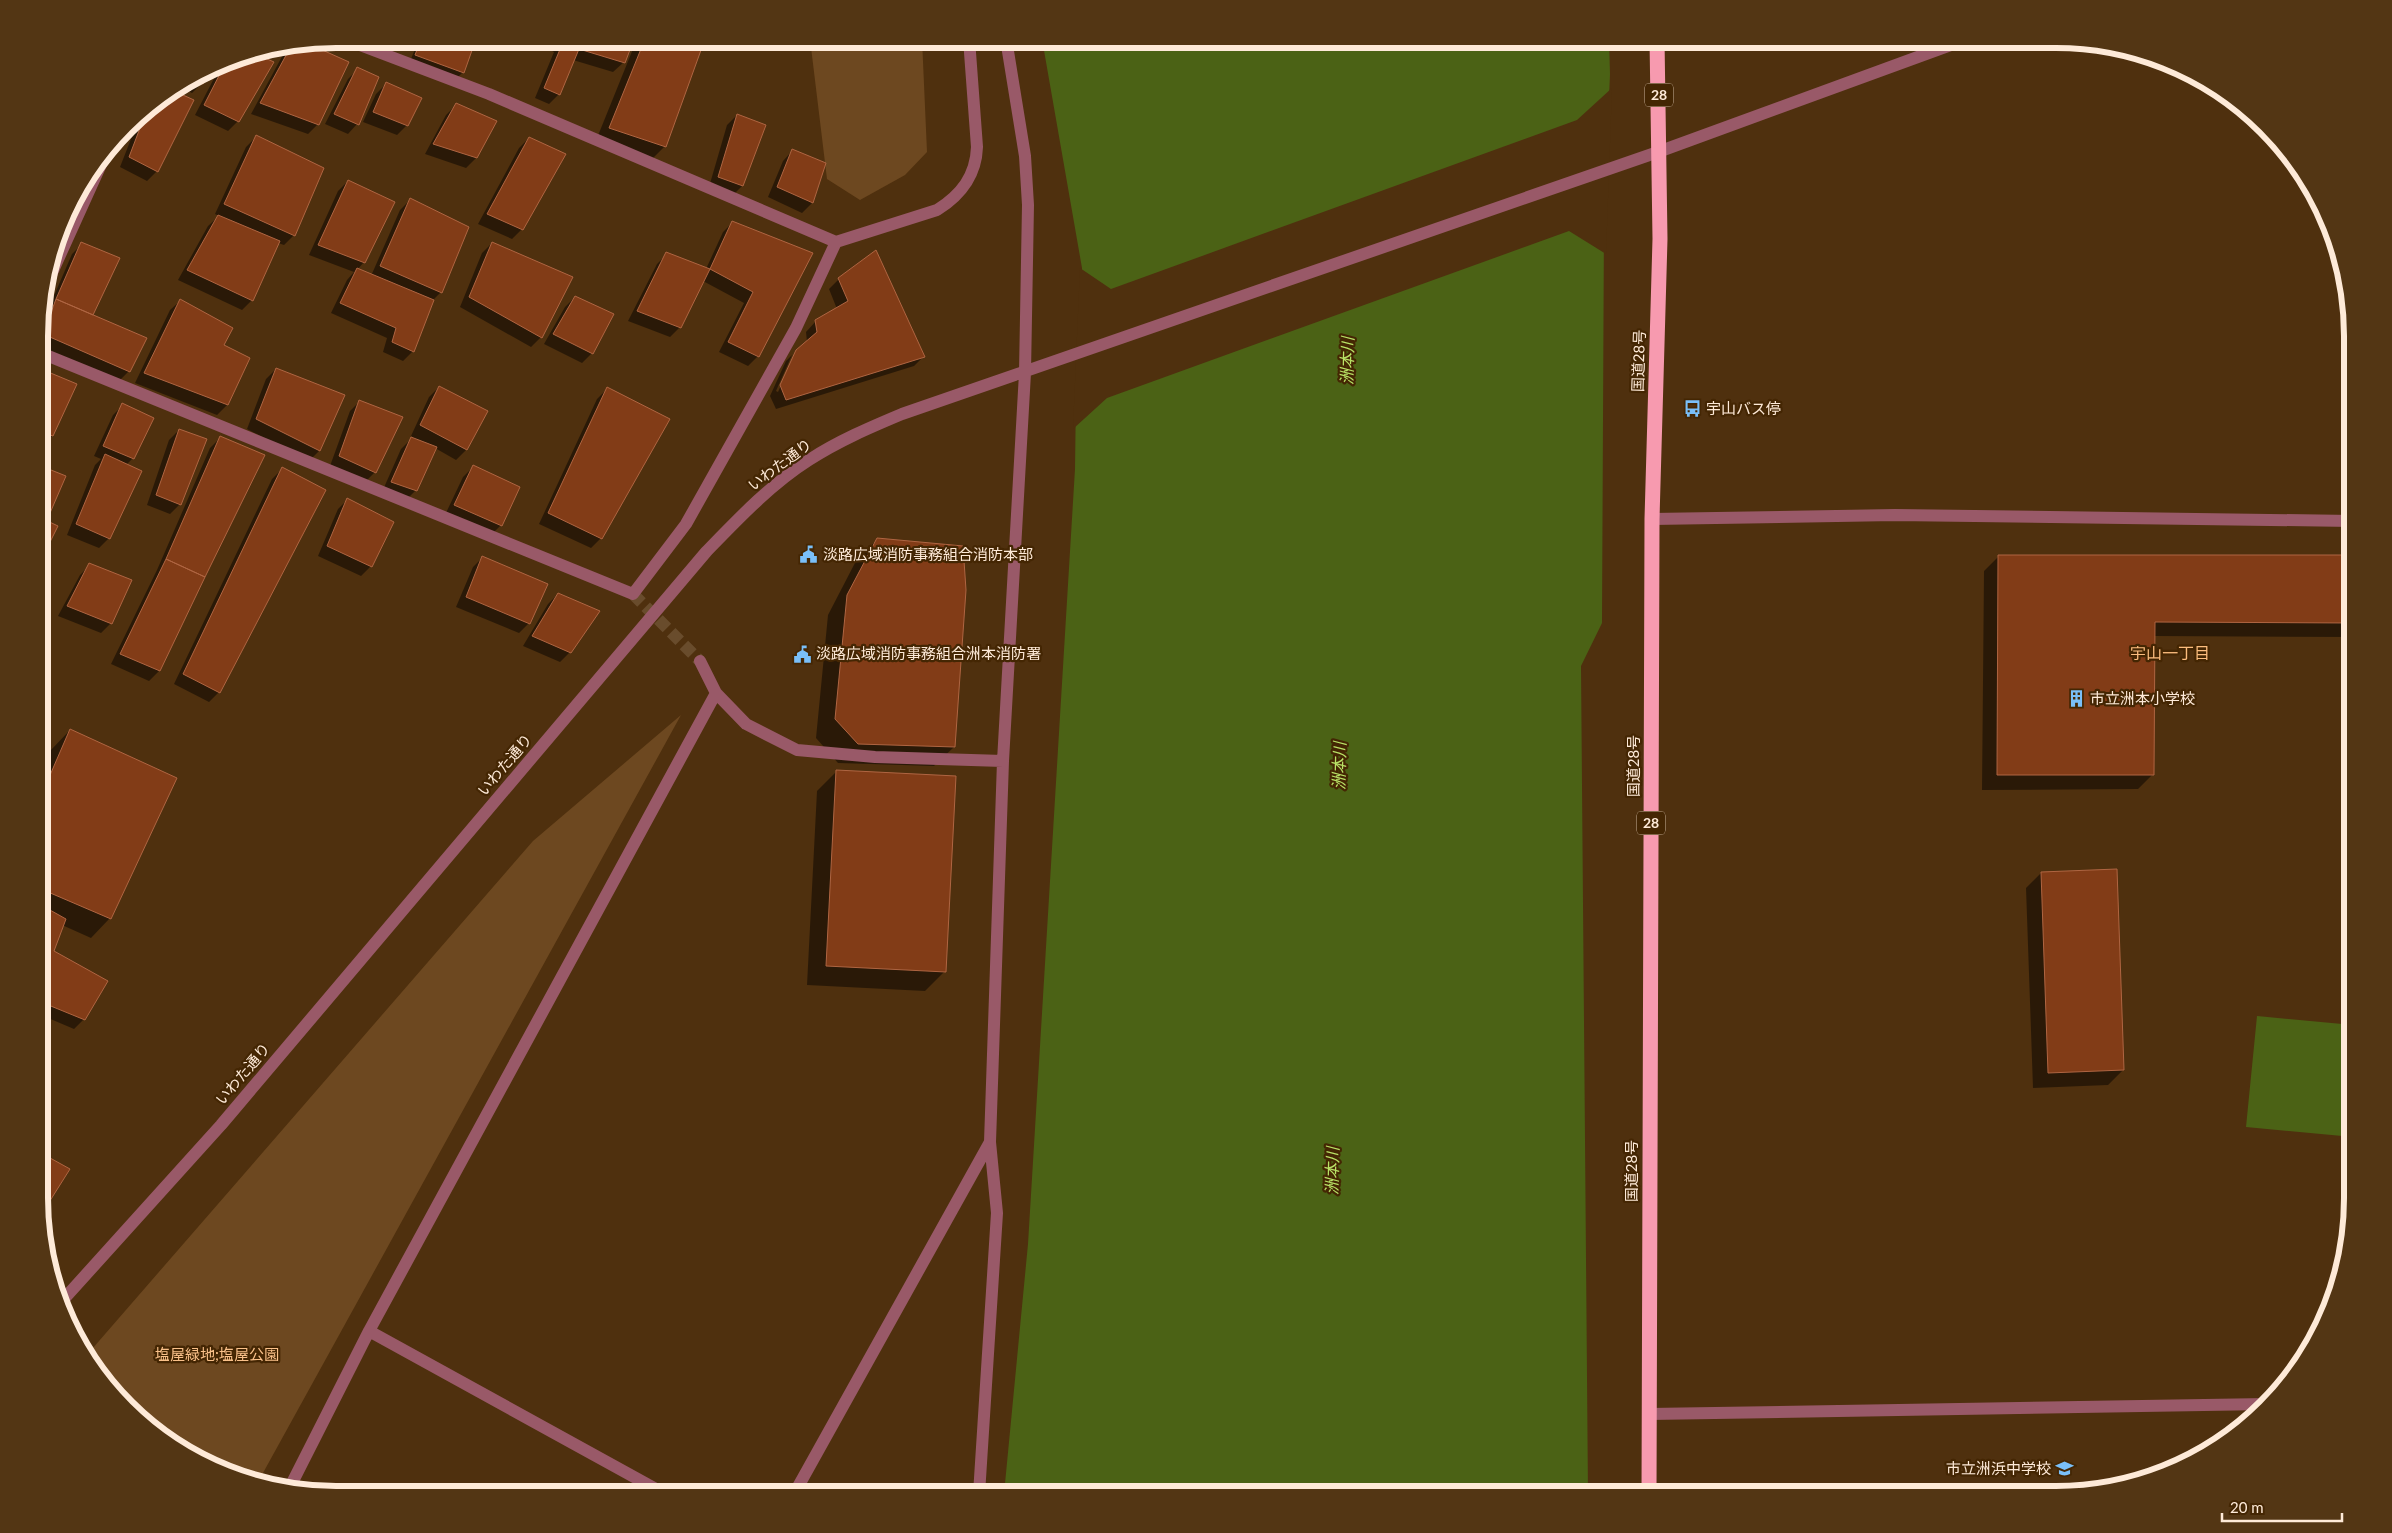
<svg xmlns="http://www.w3.org/2000/svg" width="2392" height="1533" font-family="Lato,'Noto Sans JP',sans-serif">
  <style>
    .green { fill: #6d4820 }
    .water { fill: #4b6215 }
    .pier { fill: #4f300e }
    .shadow { fill: #0007 }
    .building { fill: #823c17; stroke: #af6542 }
    .lines { fill: none; stroke-linecap: round; stroke-linejoin: round }
    .minor-tunnel { stroke: #694c2c; stroke-width: 12; stroke-dasharray: 12 6; stroke-linecap: butt }
    .minor { stroke: #995968; stroke-width: 12 }
    .highway { stroke: #f79aaf; stroke-width: 15 }
    .labels { text-anchor: middle; stroke-width: 4.5; stroke-linejoin: round; paint-order: stroke }
    .shield { fill: #442603; stroke: #c6af98; stroke-width: 1 }
    .shield-label { font-size: 14px; font-weight: bold; fill: #feead8 }
    .street-label { font-size: 15px; fill: #feead8; stroke: #442603 }
    .poi-label { font-size: 15px; fill: #feead8; stroke: #442603; text-anchor: start }
    .park-label { font-size: 15px; fill: #fac18a; stroke: #442603 }
    .water-label { font-size: 16px; font-style: italic; fill: #bae467; stroke: #442603 }
    .neighbourhood-label { font-size: 16px; fill: #fcbd7e; stroke: #442603 }
    .rim { fill: none; stroke: #feead8; stroke-width: 6 }
  </style>
  <rect width="100%" height="100%" fill="#4f300e"/>
  <path class="green" d="M 810,39 L 922,39 L 927,152 L 905,175 L 860,200 L 827,179 Z
    M 681,715 L 258,1482 C 215,1474 157,1439 126,1408 C 111,1393 99,1373 86,1356 L 533,841 Z"/>
  <path class="water" d="M 1042,39 L 1609,39 L 1610,74 L 1604,219 L 1602,623 L 1581,666 L 1588,1494 L 1004,1494 L 1028,1244 L 1075,469 L 1076,394 L 1082,268 Z
    M 2257,1016 L 2353,1025 L 2353,1137 L 2246,1127 Z"/>
  <path class="pier" d="M 1612,88 L 1606,254 L 1569,231 L 1107,398 L 1073,429 L 1080,268 L 1111,289 L 1577,120 Z"/>
  <path class="shadow" d="M 419,39 L 470,39 L 474,40 L 463,72 L 458,77 L 411,59 Z
    M 546,39 L 633,39 L 624,62 L 613,72 L 573,60 L 559,94 L 549,104 L 535,98 L 554,52 L 543,46 Z
    M 637,39 L 713,39 L 704,48 L 700,47 L 665,146 L 650,161 L 595,143 Z
    M 307,44 L 347,62 L 318,124 L 308,134 L 251,114 L 286,49 Z
    M 254,55 L 238,121 L 228,131 L 195,115 L 223,61 Z
    M 212,68 L 202,83 L 192,93 L 181,87 Z
    M 358,69 L 357,124 L 348,134 L 325,124 L 348,79 Z
    M 386,84 L 407,125 L 397,135 L 363,122 L 376,94 Z
    M 173,92 L 193,101 L 157,171 L 147,181 L 120,167 L 142,111 Z
    M 456,105 L 496,121 L 476,158 L 466,168 L 425,154 L 446,115 Z
    M 737,115 L 764,125 L 742,186 L 732,196 L 709,187 L 727,125 Z
    M 256,137 L 294,235 L 284,245 L 278,243 L 252,300 L 242,310 L 178,280 L 208,226 L 219,216 L 215,214 L 246,147 Z
    M 529,138 L 564,155 L 522,229 L 512,239 L 478,224 L 519,148 Z
    M 792,151 L 825,164 L 812,203 L 802,213 L 768,197 L 783,161 Z
    M 348,181 L 364,262 L 357,270 L 371,276 L 400,210 L 410,200 L 441,292 L 432,301 L 413,351 L 403,361 L 383,352 L 387,338 L 331,313 L 347,280 L 354,272 L 309,255 L 338,191 Z
    M 733,222 L 812,254 L 758,356 L 748,366 L 719,352 L 744,303 L 703,281 L 680,327 L 670,337 L 628,321 L 657,264 L 667,254 L 706,269 L 723,232 Z
    M 492,243 L 571,278 L 541,337 L 531,347 L 460,307 L 482,253 Z
    M 82,244 L 91,315 L 129,371 L 119,381 L 41,348 L 41,326 L 72,254 Z
    M 839,279 L 924,356 L 914,366 L 776,409 L 770,396 L 786,361 L 792,355 L 776,391 L 778,392 L 796,351 L 807,342 L 806,332 L 816,321 L 837,309 L 829,289 Z
    M 575,297 L 592,353 L 582,363 L 544,344 L 565,307 Z
    M 180,301 L 222,346 L 227,405 L 217,415 L 135,383 L 170,310 Z
    M 276,369 L 343,396 L 319,451 L 309,461 L 247,429 L 266,379 Z
    M 41,371 L 52,436 L 42,446 L 41,445 Z
    M 439,387 L 487,411 L 466,450 L 456,460 L 435,448 L 416,490 L 406,500 L 382,492 L 401,449 L 411,439 L 417,441 L 411,436 L 429,397 Z
    M 607,389 L 601,538 L 591,548 L 539,524 L 597,399 Z
    M 360,401 L 375,472 L 365,482 L 330,466 L 350,411 Z
    M 123,405 L 133,458 L 126,465 L 109,538 L 99,548 L 67,535 L 95,465 L 101,459 L 94,456 L 113,415 Z
    M 179,430 L 180,504 L 170,514 L 147,505 L 169,440 Z
    M 220,438 L 159,671 L 149,681 L 111,664 L 157,570 L 210,448 Z
    M 41,467 L 65,477 L 49,513 L 42,520 L 45,549 L 41,553 Z
    M 473,467 L 501,525 L 491,535 L 445,515 L 463,477 Z
    M 282,469 L 219,692 L 209,702 L 174,684 L 272,479 Z
    M 348,499 L 371,566 L 361,576 L 318,556 L 338,509 Z
    M 877,540 L 954,747 L 934,766 L 838,763 L 816,738 L 828,615 L 857,559 Z
    M 1999,556 L 2353,557 L 2353,637 L 2154,636 L 2153,774 L 2138,789 L 1982,790 L 1984,571 Z
    M 483,557 L 529,623 L 519,633 L 456,607 L 473,567 Z
    M 90,565 L 111,623 L 101,633 L 58,616 L 80,575 Z
    M 558,594 L 570,652 L 560,662 L 523,646 L 548,604 Z
    M 70,730 L 110,918 L 91,938 L 62,925 L 52,952 L 84,1019 L 74,1029 L 41,1015 L 41,772 L 51,750 Z
    M 836,772 L 945,971 L 925,991 L 807,985 L 817,791 Z
    M 2041,873 L 2123,1070 L 2108,1085 L 2033,1088 L 2026,888 Z"/>
  <path class="building" d="M 421,39 L 476,39 L 464,73 L 415,55 Z
    M 557,39 L 634,39 L 625,63 L 579,49 L 560,95 L 544,88 L 563,42 Z
    M 645,39 L 705,39 L 666,147 L 609,128 Z
    M 309,44 L 349,62 L 319,125 L 260,103 L 290,48 Z
    M 256,54 L 274,62 L 239,122 L 204,105 L 227,60 Z
    M 214,66 L 203,84 L 194,79 Z
    M 357,67 L 379,77 L 359,125 L 334,114 Z
    M 386,82 L 422,98 L 408,126 L 373,112 Z
    M 174,91 L 194,100 L 158,172 L 129,157 L 148,107 Z
    M 456,103 L 497,121 L 477,158 L 433,144 Z
    M 737,114 L 766,125 L 743,186 L 718,177 Z
    M 256,135 L 324,168 L 295,236 L 224,204 Z
    M 529,137 L 566,154 L 523,230 L 487,214 Z
    M 792,149 L 826,163 L 813,203 L 777,187 Z
    M 348,180 L 395,202 L 365,263 L 318,245 Z
    M 410,198 L 469,227 L 442,293 L 380,266 Z
    M 218,215 L 280,241 L 253,301 L 187,270 Z
    M 732,221 L 813,253 L 759,357 L 728,342 L 753,292 L 710,269 Z
    M 81,242 L 120,258 L 93,315 L 56,299 Z
    M 492,242 L 573,277 L 542,338 L 469,297 Z
    M 876,250 L 925,357 L 786,400 L 780,385 L 796,350 L 817,332 L 815,320 L 848,301 L 838,278 Z
    M 666,252 L 710,269 L 681,328 L 637,311 Z
    M 357,268 L 434,300 L 414,352 L 392,342 L 396,328 L 340,303 Z
    M 575,296 L 614,314 L 593,354 L 553,334 Z
    M 56,299 L 147,338 L 130,372 L 43,334 Z
    M 180,299 L 233,328 L 224,345 L 250,358 L 228,405 L 144,373 Z
    M 276,368 L 345,395 L 320,451 L 256,419 Z
    M 41,369 L 77,384 L 53,436 L 41,432 Z
    M 439,386 L 488,411 L 467,450 L 420,425 Z
    M 607,387 L 670,419 L 602,539 L 548,513 Z
    M 359,400 L 403,417 L 376,473 L 339,456 Z
    M 122,403 L 154,418 L 134,459 L 103,446 Z
    M 179,429 L 207,439 L 181,505 L 156,495 Z
    M 220,436 L 265,455 L 205,577 L 166,559 Z
    M 411,437 L 437,447 L 417,491 L 391,482 Z
    M 105,454 L 142,471 L 110,539 L 76,524 Z
    M 473,465 L 520,487 L 502,526 L 454,505 Z
    M 41,466 L 66,476 L 50,513 L 41,510 Z
    M 282,467 L 326,490 L 220,693 L 183,674 Z
    M 347,498 L 394,522 L 372,567 L 327,546 Z
    M 41,518 L 58,526 L 46,550 L 41,548 Z
    M 877,538 L 963,546 L 966,590 L 955,747 L 858,744 L 835,719 L 847,595 Z
    M 1998,555 L 2353,555 L 2353,623 L 2155,622 L 2154,775 L 1997,775 Z
    M 482,556 L 548,584 L 530,624 L 466,597 Z
    M 166,559 L 205,577 L 160,671 L 120,654 Z
    M 89,563 L 132,580 L 112,624 L 67,606 Z
    M 558,593 L 600,611 L 571,653 L 532,636 Z
    M 70,729 L 177,778 L 111,919 L 41,889 L 41,796 Z
    M 836,770 L 956,776 L 946,972 L 826,966 Z
    M 2117,869 L 2124,1070 L 2048,1073 L 2041,872 Z
    M 41,905 L 66,919 L 54,951 L 108,981 L 85,1020 L 41,1002 Z
    M 41,1153 L 70,1169 L 41,1215 Z"/>
  <g class="lines">
    <path class="minor-tunnel" d="M 633,594 L 700,661"/>
    <path class="minor" d="M 344,39 L 489,94 L 836,242 L 937,210 C 961,195 976,176 977,147 L 969,39
      M 41,297 L 103,160
      M 41,353 L 633,594 L 686,524 L 796,328 L 836,242
      M 1652,519 L 1895,515 L 2353,521
      M 700,661 L 716,693 L 746,724 L 797,750 L 875,757 L 1003,761
      M 63,1300 L 221,1125 L 706,552 C 737,520 771,484 809,460 C 838,441 871,427 902,414 L 1658,152 L 1967,39
      M 369,1331 L 665,1494
      M 1649,1414 L 2267,1404
      M 290,1487 L 369,1331 L 716,693
      M 794,1494 L 990,1142
      M 979,1494 L 997,1213 L 990,1142 L 1003,761 L 1025,373 L 1028,205 L 1025,156 L 1006,39"/>
    <path class="highway" d="M 1649,1494 L 1652,519 L 1660,239 L 1657,39"/>
  </g>
  <defs>
    <symbol id="bus-bare" viewBox="-9 -9 18 18"><path d="M-5-6H5V4H4V6H2V4H-2V6H-4V4H-5ZM-3.5-4V0h7V-4ZM-3.5 1.2v1.5H-2V1.2ZM2 1.2v1.5H3.5V1.2Z" fill="#7abff8" stroke="#442603" stroke-width="2.5" paint-order="stroke"/></symbol>
    <symbol id="civic-bare" viewBox="-9 -9 18 18"><path d="M-.6-6.5H3V-4.5H.6V-3L4-1V1h2V6H-6V1h2V-1L-.6-3ZM-1.2 2.5V6h2.4V2.5Z" fill="#7abff8" stroke="#442603" stroke-width="2.5" paint-order="stroke"/></symbol>
    <symbol id="building-bare" viewBox="-9 -9 18 18"><path d="M-4-6H4V6H1V3H-1V6H-4ZM-2.5-4.3h1.7v1.8h-1.7ZM.8-4.3h1.7v1.8H.8ZM-2.5-1h1.7V.8h-1.7ZM.8-1h1.7V.8H.8Z" fill="#7abff8" stroke="#442603" stroke-width="2.5" paint-order="stroke"/></symbol>
    <symbol id="school-bare" viewBox="-9 -9 18 18"><path d="M0-5L7-2L0 1L-7-2ZM-4 1L0 2.5L4 1V4Q0 6-4 4Z" fill="#7abff8" stroke="#442603" stroke-width="2.5" paint-order="stroke"/></symbol>
  </defs>
  <g fill-rule="evenodd">
    <use href="#bus-bare" x="1680" y="396" width="25" height="25"/>
    <use href="#civic-bare" x="796" y="542" width="25" height="25"/>
    <use href="#civic-bare" x="790" y="642" width="25" height="25"/>
    <use href="#building-bare" x="2064" y="686" width="25" height="25"/>
    <use href="#school-bare" x="2052" y="1456" width="25" height="25"/>
  </g>
  <g class="labels">
    <g class="shield">
      <rect x="1645" y="83.5" width="28" height="23" rx="4"/>
      <rect x="1637" y="811.5" width="28" height="23" rx="4"/>
    </g>
    <g class="shield-label">
      <text x="1659" y="100">28</text>
      <text x="1651" y="828">28</text>
    </g>
    <g class="street-label">
      <text transform="translate(1639 361) rotate(-88)" y="5">国道28号</text>
      <text transform="translate(780 465) rotate(-37)" y="5">いわた通り</text>
      <text transform="translate(505 765) rotate(-50)" y="5">いわた通り</text>
      <text transform="translate(1634 766) rotate(-90)" y="5">国道28号</text>
      <text transform="translate(243 1074) rotate(-50)" y="5">いわた通り</text>
      <text transform="translate(1632 1171) rotate(-90)" y="5">国道28号</text>
    </g>
    <g class="poi-label">
      <text x="1706" y="414">宇山バス停</text>
      <text x="823" y="560">淡路広域消防事務組合消防本部</text>
      <text x="816" y="659">淡路広域消防事務組合洲本消防署</text>
      <text x="2090" y="704">市立洲本小学校</text>
      <text x="2051" y="1474" text-anchor="end">市立洲浜中学校</text>
    </g>
    <g class="park-label">
      <text x="217" y="1360">塩屋緑地;塩屋公園</text>
    </g>
    <g class="water-label">
      <text transform="translate(1347 361) rotate(-89)" y="6">洲本川</text>
      <text transform="translate(1339 766) rotate(-89)" y="6">洲本川</text>
      <text transform="translate(1332 1171) rotate(-89)" y="6">洲本川</text>
    </g>
    <g class="neighbourhood-label">
      <text x="2170" y="659">宇山一丁目</text>
    </g>
  </g>
  <path d="M0 0H2392V1533H0ZM336 48H2056A288 288 0 0 1 2344 336V1198A288 288 0 0 1 2056 1486H336A288 288 0 0 1 48 1198V336A288 288 0 0 1 336 48Z" fill="#533614" fill-rule="evenodd"/>
  <path class="rim" d="M336 48H2056A288 288 0 0 1 2344 336V1198A288 288 0 0 1 2056 1486H336A288 288 0 0 1 48 1198V336A288 288 0 0 1 336 48Z"/>
  <path d="M2222 1513v8h120v-8" fill="none" stroke="#feead8" stroke-width="2.5"/>
  <text x="2230" y="1513" font-size="15" fill="#feead8" stroke="#442603" stroke-width="4" paint-order="stroke">20 m</text>
</svg>
